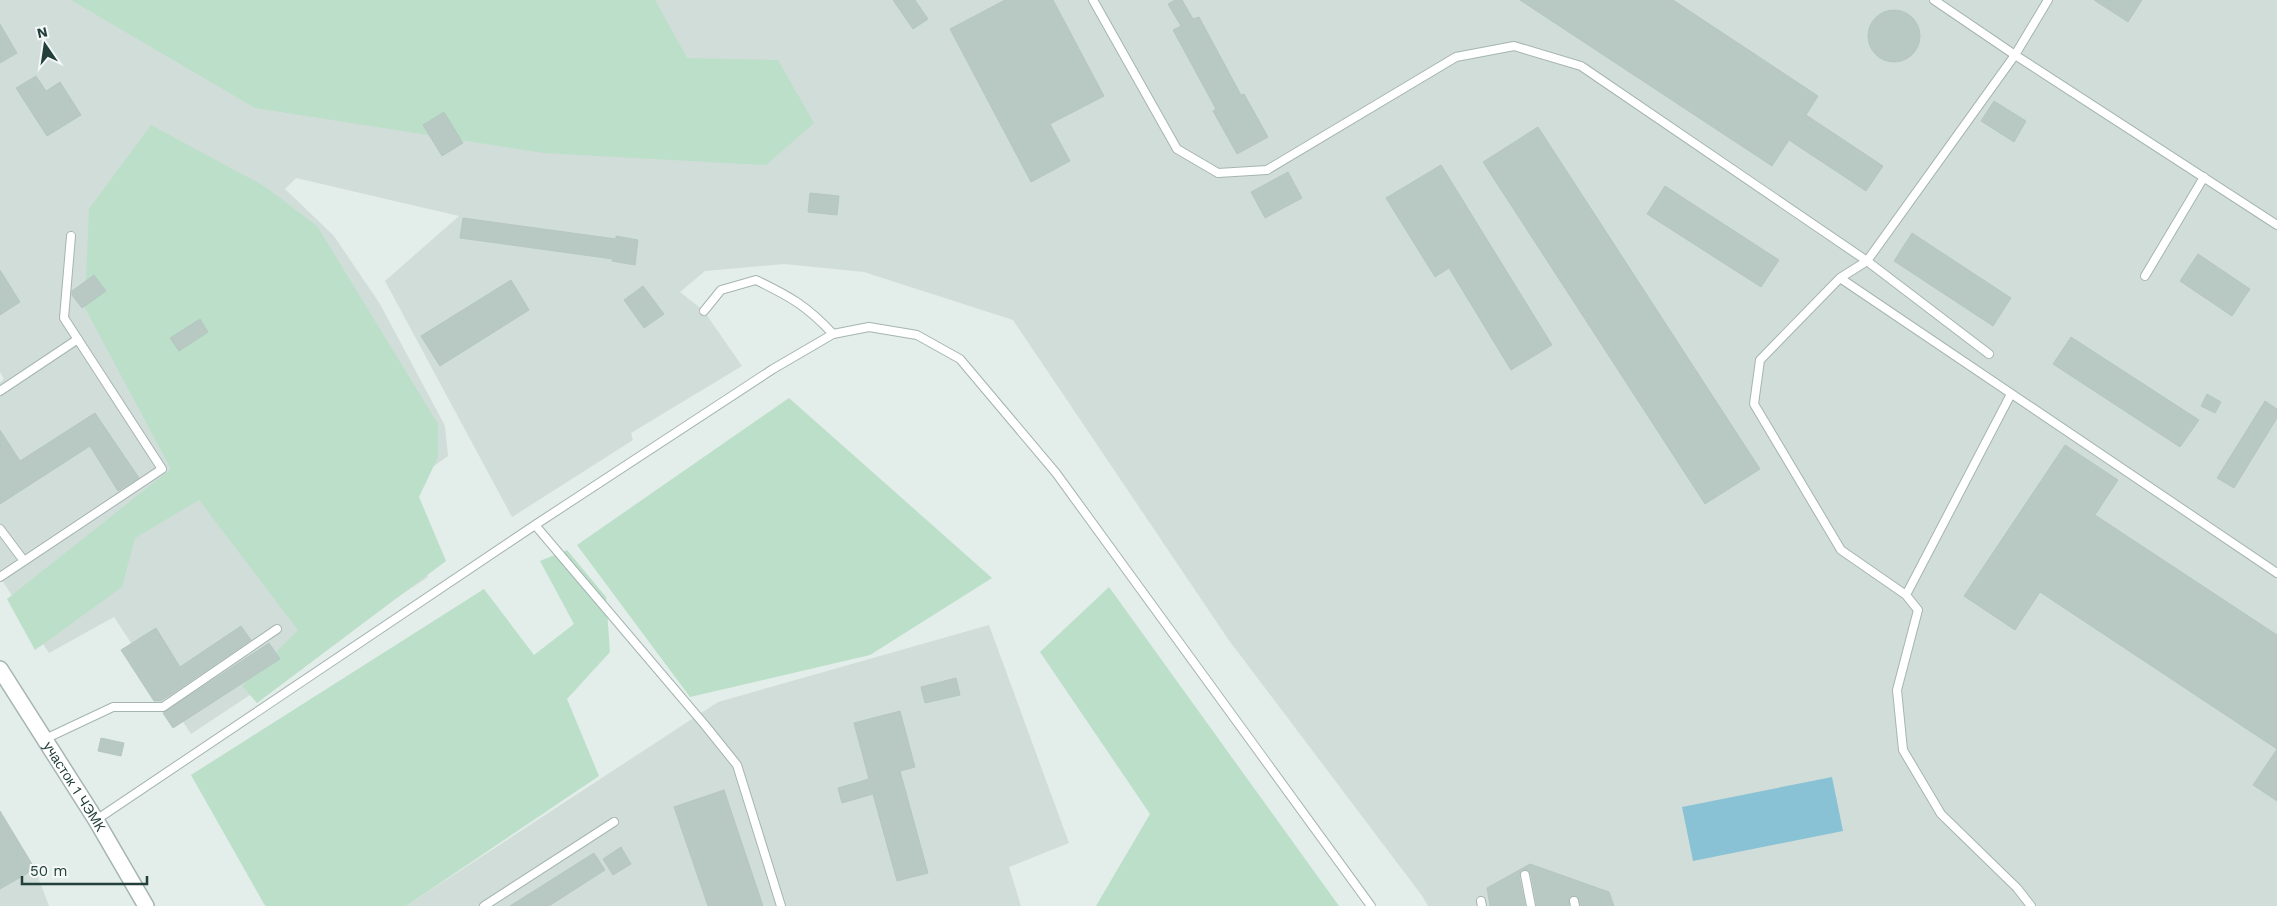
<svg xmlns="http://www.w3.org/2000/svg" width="2277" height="906" font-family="'Work Sans',sans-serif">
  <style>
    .built { fill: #d1ddd9 }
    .green { fill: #bbdfc8 }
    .water { fill: #89c2d4 }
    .building { fill: #b8c8c3; stroke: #b5c7c1 }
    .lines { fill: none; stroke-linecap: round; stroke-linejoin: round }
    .service-casing { stroke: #a5b5b2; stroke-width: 10 }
    .minor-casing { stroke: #a5b5b2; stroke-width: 18 }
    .service { stroke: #fff; stroke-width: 8 }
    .minor { stroke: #fff; stroke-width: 15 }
    .labels { text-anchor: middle; stroke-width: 4; stroke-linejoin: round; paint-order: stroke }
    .street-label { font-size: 14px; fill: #223f3a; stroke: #f4f9f7 }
  </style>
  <rect width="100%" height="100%" fill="#e3edea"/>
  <path class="built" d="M 0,0 L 2277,0 L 2277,906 L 1428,906 L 1423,897 L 1228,639 L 1013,320 L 864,272 L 784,264 L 705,271 L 680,292 L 704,311 L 742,366 L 631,433 L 633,440 L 512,517 L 385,281 L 459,216 L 296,178 L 285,189 L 334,236 L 380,304 L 445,426 L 448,456 L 395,494 L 428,577 L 191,734 L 114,617 L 49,653 L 0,577 L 0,383 L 4,379 L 0,372 Z
    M 989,625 L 1069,843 L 1009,867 L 1021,906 L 406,906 L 718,702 Z
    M 0,811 L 35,869 L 49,906 L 0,906 Z"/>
  <path class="green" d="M 71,0 L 655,0 L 687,58 L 778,60 L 814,123 L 766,165 L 544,153 L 255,108 Z
    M 151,125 L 264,186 L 317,226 L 438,424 L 438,457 L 419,497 L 446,561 L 257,703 L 242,686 L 298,630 L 199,500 L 135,538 L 122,587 L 35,650 L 7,599 L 171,469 L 85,308 L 89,209 Z
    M 789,398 L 992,578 L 870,655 L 690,697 L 577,545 Z
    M 567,550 L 606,597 L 610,652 L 567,699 L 599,776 L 406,906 L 266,906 L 264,904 L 191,775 L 484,589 L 534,655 L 574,624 L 540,561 Z
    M 1109,587 L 1339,906 L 1096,906 L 1150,814 L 1040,652 Z"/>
  <path class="water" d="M 1832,777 L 1843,831 L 1693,861 L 1682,807 Z"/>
  <path class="building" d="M 893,0 L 915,0 L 928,19 L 913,29 Z
    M 1005,0 L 1053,0 L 1104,96 L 1050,124 L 1070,161 L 1031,182 L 950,29 Z
    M 1175,0 L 1182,0 L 1193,19 L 1199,17 L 1241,95 L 1244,94 L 1268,137 L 1237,154 L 1213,111 L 1216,109 L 1173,30 L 1181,26 L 1168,4 Z
    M 1520,0 L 1673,0 L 1818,96 L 1806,115 L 1883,166 L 1866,191 L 1789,140 L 1772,166 Z
    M 2094,0 L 2142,0 L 2128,22 Z
    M1868 36a26 26 0 1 1 52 0a26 26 0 1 1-52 0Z
    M 0,24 L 17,53 L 0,63 Z
    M 36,76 L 46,91 L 60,82 L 81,115 L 47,136 L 16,88 Z
    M 1994,101 L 2026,121 L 2014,142 L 1981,121 Z
    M 444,112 L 463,143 L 442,156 L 423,125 Z
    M 1538,127 L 1760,469 L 1705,504 L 1483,162 Z
    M 1441,165 L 1552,345 L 1511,370 L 1449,268 L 1435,277 L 1386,198 Z
    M 1288,172 L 1302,198 L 1265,218 L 1251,192 Z
    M 1665,186 L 1779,260 L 1761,287 L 1647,214 Z
    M 810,193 L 839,196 L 837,215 L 808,212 Z
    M 463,218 L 616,239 L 616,236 L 638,240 L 635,265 L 612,261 L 613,259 L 460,238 Z
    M 1912,233 L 2011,298 L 1993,326 L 1894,261 Z
    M 2198,254 L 2250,289 L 2232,316 L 2180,281 Z
    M 0,270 L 20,302 L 0,315 Z
    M 94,275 L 106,291 L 82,308 L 72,295 L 72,291 Z
    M 511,280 L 529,310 L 440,366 L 421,336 Z
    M 643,286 L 664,314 L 644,328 L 624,300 Z
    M 200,319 L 208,332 L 179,351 L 170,338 Z
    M 2071,337 L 2199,420 L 2180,447 L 2053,364 Z
    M 2207,394 L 2221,402 L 2215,413 L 2201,406 Z
    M 2265,401 L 2277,409 L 2277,418 L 2234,488 L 2217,478 Z
    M 95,413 L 139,478 L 118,491 L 90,446 L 0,504 L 0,430 L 20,461 Z
    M 2065,445 L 2118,480 L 2095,515 L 2277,635 L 2277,749 L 2040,592 L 2015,630 L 1964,596 Z
    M 241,626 L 251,640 L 161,701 L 154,701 L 121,650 L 156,628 L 180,667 Z
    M 269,643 L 280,659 L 173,728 L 163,713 Z
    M 956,678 L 960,695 L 925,703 L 921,687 Z
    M 900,711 L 915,767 L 900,771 L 928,873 L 897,881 L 873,794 L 842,803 L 838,788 L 869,779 L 854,723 Z
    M 101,738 L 124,743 L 121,756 L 98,751 Z
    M 2277,749 L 2277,801 L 2253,785 Z
    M 724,790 L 763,906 L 708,906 L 674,807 Z
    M 0,811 L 35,869 L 0,889 Z
    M 621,847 L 631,864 L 613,875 L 603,859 Z
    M 594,853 L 605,870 L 549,906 L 510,906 Z
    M 1530,864 L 1609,892 L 1614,906 L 1581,906 L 1578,898 L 1573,895 L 1569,899 L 1569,906 L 1537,906 L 1531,874 L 1524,869 L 1521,871 L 1519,876 L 1525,906 L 1490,906 L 1487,888 Z"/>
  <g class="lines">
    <defs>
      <path id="service" d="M 1093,0 L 1177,149 L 1218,173 L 1267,170 L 1456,57 L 1514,46 L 1581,66 L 1867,261 L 1989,354
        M 1934,0 L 2015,55 L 2048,0
        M 2145,276 L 2204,177
        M 1840,278 L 2277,573
        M 704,311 L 721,290 L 756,280 C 791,297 807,306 833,334 L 869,327 L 917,335 L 960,359 L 1056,473 L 1371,906
        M 0,391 L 78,339
        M 535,525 L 704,724 L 737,765 L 781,906
        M 0,529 L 24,561
        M 0,577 L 162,469 L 64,318 L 71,236
        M 1906,595 L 2011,394
        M 45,739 L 113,707 L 163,707 L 277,629
        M 96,820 L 535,525 L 773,369 L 833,334
        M 1525,875 L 1531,906
        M 1481,901 L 1482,906
        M 1574,901 L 1575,906
        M 484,906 L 614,822
        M 2031,906 L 2017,888 L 1941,814 L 1903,750 L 1897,690 L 1918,610 L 1906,595 L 1841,550 L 1754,404 L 1760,360 L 1840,278 L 1867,261 L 2015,55 L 2277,225"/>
      <g id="minor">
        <path id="s1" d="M 0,669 L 96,820 L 146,906"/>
      </g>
    </defs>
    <use href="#service" class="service-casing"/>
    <use href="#minor" class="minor-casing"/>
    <use href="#service" class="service"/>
    <use href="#minor" class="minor"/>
  </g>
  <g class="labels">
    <g class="street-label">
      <text dy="5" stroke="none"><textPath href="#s1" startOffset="139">участок 1 ЧЭМК</textPath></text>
    </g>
  </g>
  <g transform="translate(45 45) rotate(347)" stroke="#f4f9f7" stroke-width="4" paint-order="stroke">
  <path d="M0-4L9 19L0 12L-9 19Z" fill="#223f3a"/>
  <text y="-8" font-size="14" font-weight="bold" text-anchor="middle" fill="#223f3a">N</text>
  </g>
  <path d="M22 876v8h125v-8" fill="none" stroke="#223f3a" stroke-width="2.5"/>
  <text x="30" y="876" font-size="15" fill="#223f3a" stroke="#f4f9f7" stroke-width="4" paint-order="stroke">50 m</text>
</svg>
